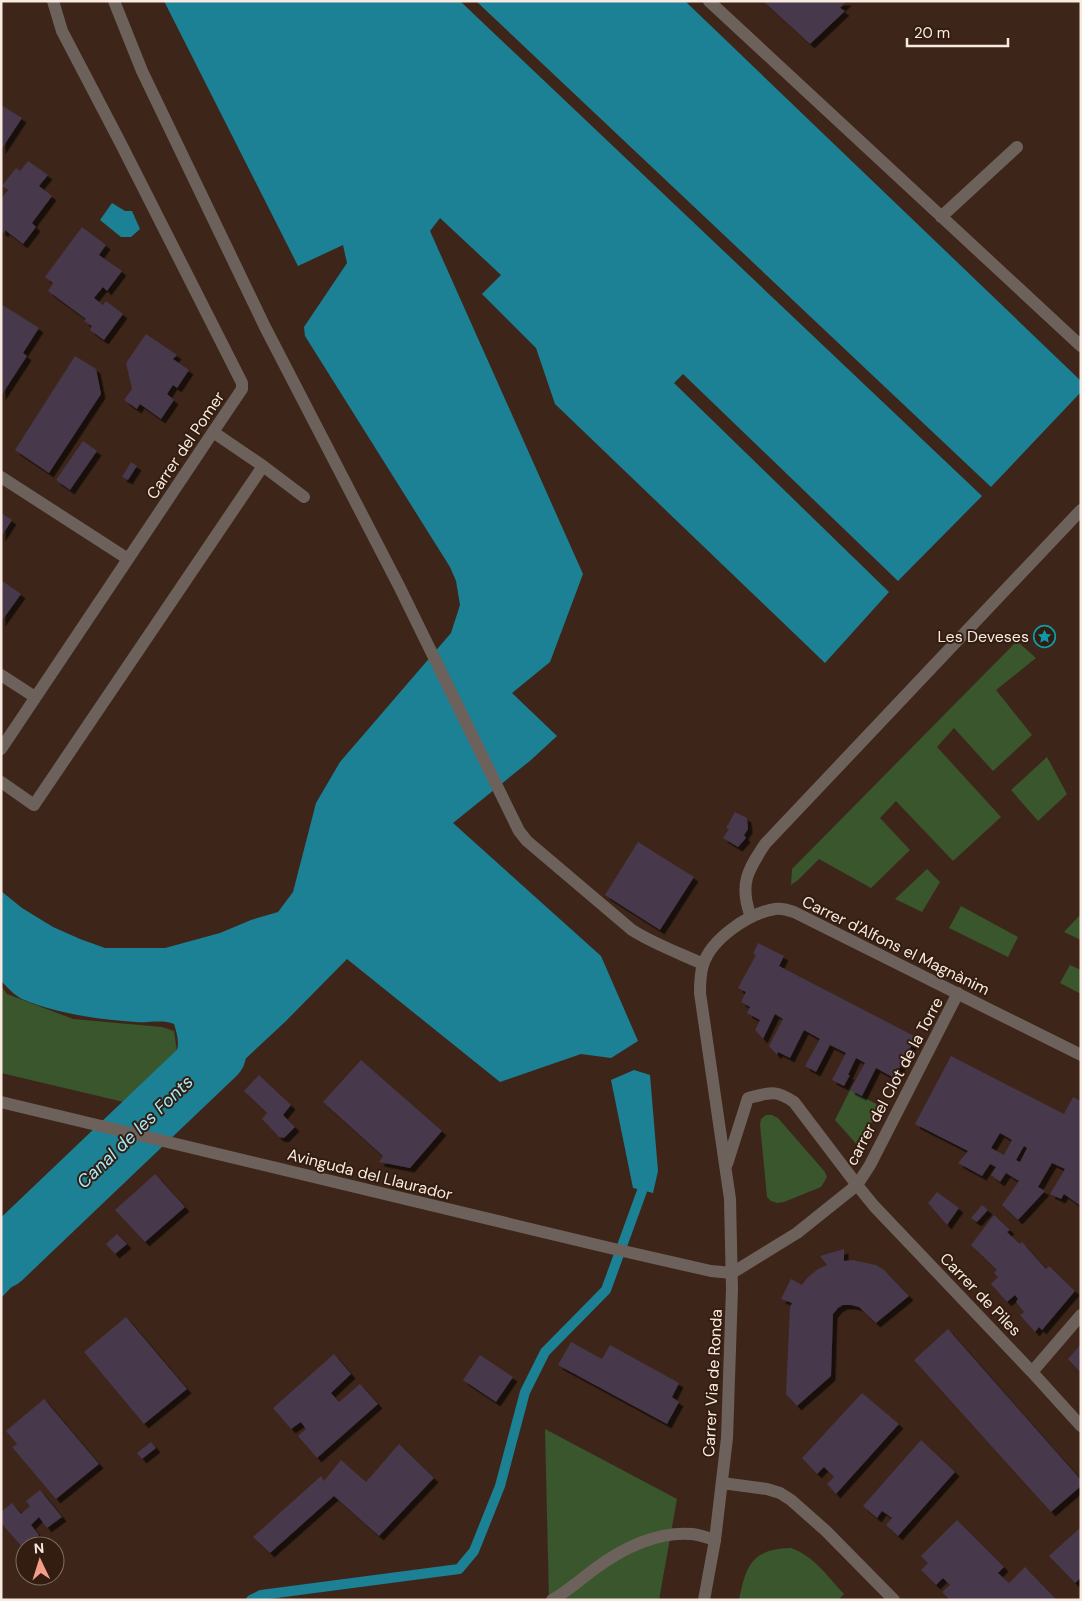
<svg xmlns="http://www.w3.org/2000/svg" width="1082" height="1601" font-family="'DM Sans',sans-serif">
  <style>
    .green { fill: #39562d }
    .water { fill: #1c8195 }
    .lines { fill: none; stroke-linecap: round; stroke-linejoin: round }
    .stream { stroke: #1c8195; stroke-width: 10 }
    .river { stroke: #1c8195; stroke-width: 60 }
    .building { fill: #47374b; fill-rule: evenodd; filter: url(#shadow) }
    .lane { stroke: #6d625b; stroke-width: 12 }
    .street { stroke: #6d625b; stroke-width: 12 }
    .labels { text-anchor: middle; stroke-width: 4; stroke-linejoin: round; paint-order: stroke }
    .street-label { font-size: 16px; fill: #f9eae1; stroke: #321d10 }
    .poi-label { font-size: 16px; fill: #f9eae1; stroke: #321d10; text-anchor: end }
    .water-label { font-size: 18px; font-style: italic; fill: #a5eafb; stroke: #321d10 }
  </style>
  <defs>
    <filter id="shadow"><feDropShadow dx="4.5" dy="4.5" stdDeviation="0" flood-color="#0009"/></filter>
  </defs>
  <rect width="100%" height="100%" fill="#3d2619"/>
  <path class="green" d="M 1017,641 L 1036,658 L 996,690 L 1032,735 L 993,771 L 954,728 L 937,747 L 1001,817 L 953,861 L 896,801 L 880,818 L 910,850 L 871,888 L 819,859 L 798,880 L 791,885 L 792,869 Z
    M 1047,757 L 1067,794 L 1038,821 L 1011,790 Z
    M 927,869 L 940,882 L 922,912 L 895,899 Z
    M 961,906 L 1018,937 L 1008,957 L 949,928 Z
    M 1081,914 L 1081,940 L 1064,932 Z
    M 1070,965 L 1081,970 L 1081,994 L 1060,983 Z
    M 1,986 L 7,994 L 73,1019 L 162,1027 L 174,1031 L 177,1051 L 173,1060 L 128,1103 L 1,1073 Z
    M 850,1090 L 880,1106 L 859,1147 L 835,1120 Z
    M 766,1115 L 772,1115 L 778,1118 L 825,1172 L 827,1177 L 821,1187 L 784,1202 L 777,1203 L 771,1201 L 767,1197 L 760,1125 L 761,1119 Z
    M 545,1429 L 677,1499 L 659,1600 L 549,1600 Z
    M 791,1548 C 814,1556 828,1577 844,1594 L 838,1600 L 739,1600 C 746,1565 752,1549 791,1548 Z"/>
  <path class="water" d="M 164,1 L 460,1 L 982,496 L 898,581 L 683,374 L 674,383 L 889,592 L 825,663 L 555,404 L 536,348 L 482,294 L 501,275 L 440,218 L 430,231 L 583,574 L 550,662 L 512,693 L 557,736 L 531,760 L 453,823 L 601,956 L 638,1041 L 611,1058 L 581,1054 L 500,1082 L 347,959 L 286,1021 L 181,1119 L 128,1103 L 175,1057 C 180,1045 178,1037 174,1024 C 162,1019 149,1023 136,1022 C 101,1020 54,1013 22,999 C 14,995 7,987 1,981 L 1,891 L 22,908 L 53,927 L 80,939 L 105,948 L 165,948 L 220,933 L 251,920 L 278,912 L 293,892 L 316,803 L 340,762 L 451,633 L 460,605 L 456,581 L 450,567 L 305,336 L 304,327 L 347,263 L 343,245 L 298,266 Z
    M 476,1 L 685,1 L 1081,381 L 1081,392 L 991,487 Z
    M 112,203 L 125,211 L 132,211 L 140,229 L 131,237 L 121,237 L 100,220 Z
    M 634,1070 L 650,1075 L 658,1171 L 653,1193 L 633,1188 L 611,1080 Z
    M 76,1149 L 133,1161 L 1,1298 L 1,1225 Z"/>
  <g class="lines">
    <path class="stream" d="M 251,1600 L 261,1595 L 459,1569 L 474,1551 L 500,1486 L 525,1392 L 545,1352 L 606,1290 L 642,1191"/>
    <path class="river" d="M 1,1259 L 216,1054"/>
  </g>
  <path class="building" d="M 763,1 L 847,1 L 840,8 L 845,11 L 810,44 Z
    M 1,105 L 22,118 L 1,150 Z
    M 28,161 L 48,175 L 39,186 L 52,196 L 32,223 L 36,227 L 23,244 L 5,230 L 4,233 L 1,231 L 1,199 L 8,190 L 2,186 L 16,168 L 20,171 Z
    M 82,227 L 106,245 L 99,255 L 122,271 L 107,291 L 103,287 L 94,298 L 103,305 L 106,301 L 123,314 L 104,340 L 90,330 L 92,326 L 84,321 L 86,319 L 48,291 L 53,283 L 45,277 Z
    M 1,304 L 39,328 L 23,353 L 27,356 L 1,396 Z
    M 146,334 L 177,355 L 173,359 L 189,370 L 177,388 L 173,385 L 167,394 L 174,400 L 161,419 L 140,404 L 137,409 L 124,400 L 132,389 L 126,363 Z
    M 75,356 L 96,369 L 101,394 L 49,473 L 15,450 Z
    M 83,441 L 97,451 L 70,490 L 56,480 Z
    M 131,462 L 137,466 L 128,480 L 122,477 Z
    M 1,513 L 12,520 L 1,537 Z
    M 1,580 L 21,594 L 1,622 Z
    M 735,812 L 747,818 L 748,829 L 744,835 L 746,838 L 738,847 L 723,838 L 729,829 L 726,828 Z
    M 638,842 L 694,877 L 660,930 L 605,895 Z
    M 758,943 L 784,956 L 779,966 L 916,1037 L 894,1078 L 876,1068 L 862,1096 L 850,1090 L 865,1063 L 856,1058 L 848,1075 L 850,1075 L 844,1086 L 832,1080 L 846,1053 L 830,1045 L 816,1072 L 805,1066 L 820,1039 L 804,1030 L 790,1058 L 778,1052 L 777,1055 L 769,1046 L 783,1019 L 775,1014 L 763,1039 L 755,1030 L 760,1020 L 747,1013 L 750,1007 L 741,1002 L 746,992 L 738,988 L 756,955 L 753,954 Z
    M 951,1056 L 1064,1114 L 1073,1097 L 1081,1101 L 1081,1206 L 1064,1194 L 1061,1199 L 1050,1194 L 1065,1169 L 1052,1163 L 1038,1187 L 1045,1191 L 1018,1220 L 1002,1205 L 1019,1181 L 1006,1173 L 1000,1182 L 991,1175 L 996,1167 L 990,1164 L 982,1176 L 958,1163 L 968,1151 L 915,1124 ZM 1000,1133 L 1012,1140 L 1004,1155 L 991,1148 ZM 1024,1146 L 1027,1148 L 1020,1162 L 1016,1160 Z
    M 361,1060 L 442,1131 L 410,1168 L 379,1162 L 383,1156 L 323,1102 Z
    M 259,1075 L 291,1105 L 283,1115 L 295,1127 L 284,1138 L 279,1137 L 262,1119 L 267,1113 L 244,1091 Z
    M 155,1174 L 185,1207 L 145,1242 L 115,1210 Z
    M 937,1192 L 959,1208 L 947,1225 L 928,1203 Z
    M 982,1205 L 988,1210 L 977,1222 L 971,1218 Z
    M 994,1215 L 1010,1230 L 1007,1232 L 1020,1244 L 1022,1242 L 1046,1269 L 1049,1266 L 1075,1291 L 1042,1330 L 1039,1327 L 1035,1332 L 1020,1315 L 1024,1312 L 1016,1302 L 1018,1299 L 1015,1295 L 1007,1302 L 991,1284 L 998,1277 L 994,1273 L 997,1270 L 971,1245 Z
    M 117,1234 L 127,1244 L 115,1254 L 106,1244 Z
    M 844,1249 L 844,1261 L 852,1260 L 876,1265 L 884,1270 L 909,1296 L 876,1323 L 859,1307 L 851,1305 L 843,1305 L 838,1308 L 833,1314 L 831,1376 L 797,1406 L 786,1394 L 790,1307 L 792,1303 L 781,1299 L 791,1279 L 802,1285 L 807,1278 L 818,1269 L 827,1265 L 820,1256 Z
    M 126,1317 L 187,1389 L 144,1424 L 84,1352 Z
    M 948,1329 L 1081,1480 L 1081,1486 L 1051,1512 L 914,1360 Z
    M 571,1342 L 602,1359 L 610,1345 L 679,1383 L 672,1397 L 679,1402 L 667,1424 L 558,1365 Z
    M 1081,1344 L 1081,1373 L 1068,1359 Z
    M 334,1354 L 351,1374 L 331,1393 L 339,1402 L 360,1384 L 378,1404 L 317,1458 L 298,1436 L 306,1429 L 301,1422 L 291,1429 L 273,1408 Z
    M 480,1355 L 513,1377 L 496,1402 L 463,1380 Z
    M 862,1393 L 899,1424 L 836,1494 L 827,1484 L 834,1477 L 824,1467 L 817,1474 L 802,1458 Z
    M 44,1399 L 99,1464 L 56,1499 L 12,1447 L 17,1444 L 6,1431 Z
    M 921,1440 L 955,1472 L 898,1536 L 886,1525 L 892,1518 L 882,1511 L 877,1518 L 863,1506 Z
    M 151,1442 L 156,1448 L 142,1459 L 137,1453 Z
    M 399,1444 L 434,1478 L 379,1536 L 334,1496 L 270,1553 L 253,1537 L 321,1476 L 324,1481 L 341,1460 L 366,1482 Z
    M 40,1490 L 62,1517 L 47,1528 L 39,1517 L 31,1525 L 39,1535 L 23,1548 L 1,1523 L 1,1512 L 12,1503 L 21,1514 L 30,1506 L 26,1501 Z
    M 957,1520 L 1004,1567 L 998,1573 L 1009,1583 L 1025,1567 L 1057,1600 L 950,1600 L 942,1592 L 950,1585 L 943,1578 L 936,1585 L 921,1570 L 928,1563 L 921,1556 Z
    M 1081,1527 L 1081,1578 L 1075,1583 L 1049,1556 Z"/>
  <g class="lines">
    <path class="lane" d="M 114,1 L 142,71 L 265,327 L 399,586 L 519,831 L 527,841 L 632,930 C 654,944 679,953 703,964
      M 709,1 L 1081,346
      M 941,217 L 1017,147
      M 263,466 L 304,497
      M 1,782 L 34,805 L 263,466 L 213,432
      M 751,917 C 739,885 747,871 765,844 L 1081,510
      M 552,1600 C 568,1591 581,1579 596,1568 C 623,1548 658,1531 692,1534 C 700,1535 708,1538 715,1540"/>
    <path class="street" d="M 1,477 L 128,559
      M 1,675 L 35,697
      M 1,749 L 213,432 L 242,389 L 242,383 L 120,142 L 62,31 L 53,1
      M 958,993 L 870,1165 L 857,1185 L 874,1206 L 1032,1372 L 1081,1426
      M 1,1102 L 610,1248 L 711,1271 L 732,1273
      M 727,1164 L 748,1098 C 770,1093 775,1089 794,1102 L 857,1185 L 797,1233 L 732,1273
      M 1032,1372 L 1081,1315
      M 722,1483 L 767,1489 L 780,1493 L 791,1500 L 826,1531 L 894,1600
      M 704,1600 L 715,1540 L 727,1438 L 732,1289 L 730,1199 L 700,993 C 700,984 700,974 703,965 C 711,939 749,913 775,909 C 782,908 788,910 794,912 L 1081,1055"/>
  </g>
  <defs>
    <symbol id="sight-ring" viewBox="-11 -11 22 22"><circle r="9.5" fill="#321d10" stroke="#0f9aa8" stroke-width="1.5"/><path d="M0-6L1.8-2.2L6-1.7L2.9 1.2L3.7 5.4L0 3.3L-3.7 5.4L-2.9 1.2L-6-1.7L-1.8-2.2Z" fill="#0f9aa8"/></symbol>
  </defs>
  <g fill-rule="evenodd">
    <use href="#sight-ring" x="1032" y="624" width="25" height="25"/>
  </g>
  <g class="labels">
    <g class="street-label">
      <text transform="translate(185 445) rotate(-56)" y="6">Carrer del Pomer</text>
      <text transform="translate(896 945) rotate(26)" y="6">Carrer d'Alfons el Magnànim</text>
      <text transform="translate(894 1081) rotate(-62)" y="6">carrer del Clot de la Torre</text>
      <text transform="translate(370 1174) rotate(14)" y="6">Avinguda del Llaurador</text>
      <text transform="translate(981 1294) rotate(46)" y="6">Carrer de Piles</text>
      <text transform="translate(712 1383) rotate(-87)" y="6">Carrer Via de Ronda</text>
    </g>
    <g class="poi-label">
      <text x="1029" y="642">Les Deveses</text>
    </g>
    <g class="water-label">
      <text transform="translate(135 1132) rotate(-44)" y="6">Canal de les Fonts</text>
    </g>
  </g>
  <rect width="1082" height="1601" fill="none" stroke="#f9eae1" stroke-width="5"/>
  <g transform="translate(40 1561) rotate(356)"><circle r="24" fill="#321d10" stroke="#826f64"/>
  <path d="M0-4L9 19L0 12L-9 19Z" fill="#f49d8b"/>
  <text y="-8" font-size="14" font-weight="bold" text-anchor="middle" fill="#f9eae1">N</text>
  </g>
  <path d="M907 38v8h101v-8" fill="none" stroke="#f9eae1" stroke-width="2.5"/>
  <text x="914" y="38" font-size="15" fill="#f9eae1" stroke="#321d10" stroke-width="4" paint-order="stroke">20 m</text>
</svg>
